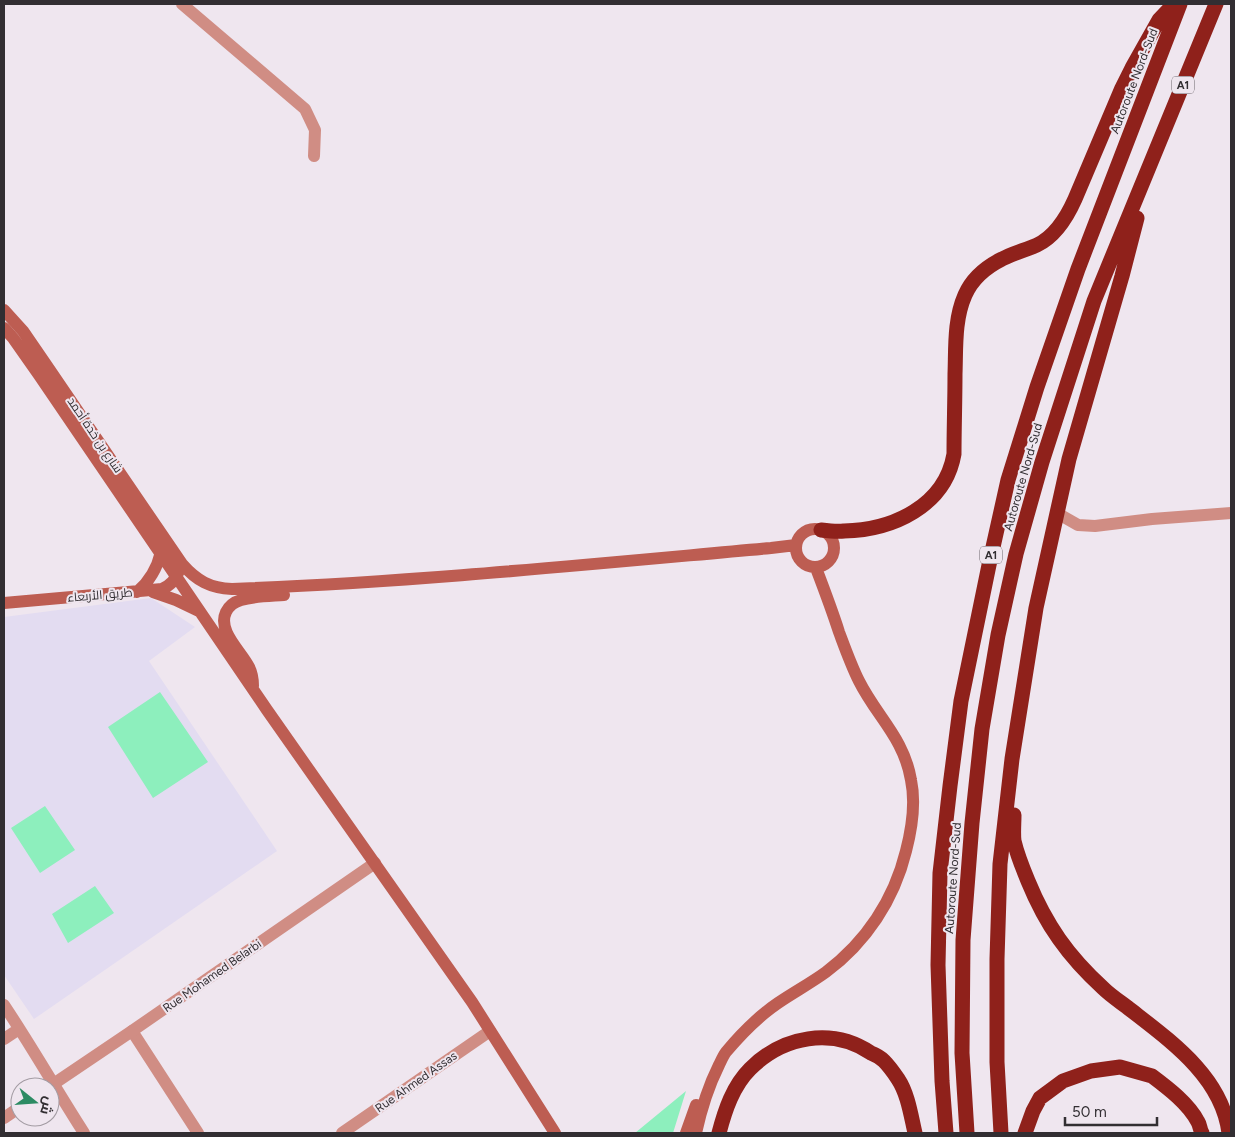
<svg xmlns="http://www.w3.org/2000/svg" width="1235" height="1137" font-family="Figtree,Cairo,sans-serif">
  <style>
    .education { fill: #e3dcf1 }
    .green { fill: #8defbd }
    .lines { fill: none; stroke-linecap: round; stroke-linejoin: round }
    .minor { stroke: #d08d84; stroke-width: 12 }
    .tertiary { stroke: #d08d84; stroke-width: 12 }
    .secondary { stroke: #bd5d52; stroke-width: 12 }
    .motorway { stroke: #8f211b; stroke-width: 15 }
    .labels { text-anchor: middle; stroke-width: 4; stroke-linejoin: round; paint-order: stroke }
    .shield { fill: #efe6ef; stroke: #6b656b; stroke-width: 1 }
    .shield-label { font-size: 11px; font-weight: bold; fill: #322e32 }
    .street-label { font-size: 12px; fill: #322e32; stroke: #efe6ef }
  </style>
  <rect width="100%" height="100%" fill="#efe6ef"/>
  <path class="education" d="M 151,598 L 195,627 L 149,661 L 277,851 L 34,1019 L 4,975 L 4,617 Z"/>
  <path class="green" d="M 160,692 L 208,762 L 153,798 L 108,727 Z
    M 45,806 L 75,850 L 40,873 L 11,828 Z
    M 95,886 L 114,913 L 68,943 L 52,914 Z
    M 686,1091 L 673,1133 L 635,1133 Z"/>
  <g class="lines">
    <path class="minor" d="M 182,4 L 305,109 L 315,130 L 314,156
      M 1057,513 L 1078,525 L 1095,526 L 1152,519 L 1231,513
      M 4,1005 C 32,1047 57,1091 84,1133
      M 132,1031 L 198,1133
      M 4,1039 L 19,1029
      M 342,1133 L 490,1031"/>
    <path class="tertiary" d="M 49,1087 L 132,1031 L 375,863
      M 4,1118 L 20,1107"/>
    <path class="secondary" d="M 4,310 L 23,331 L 47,366 L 182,564 C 197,581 210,588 232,589 C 413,582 592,564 771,548 L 796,545
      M 4,328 L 13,338 L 39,375 L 267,710 L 472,1002 L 555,1133
      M796 548a19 19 0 1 1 38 0a19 19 0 1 1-38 0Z
      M 137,592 C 150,581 157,569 161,552
      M 153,592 L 176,600 L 199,611
      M 4,603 L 162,589 C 171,585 175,580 179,571
      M 253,686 C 253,679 252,673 249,667 C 241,651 217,631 226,612 C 229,606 234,602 241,600 C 254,596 270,596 284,595
      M 686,1133 L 696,1105
      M 696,1133 C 701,1110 708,1087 719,1065 C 721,1061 723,1056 726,1052 C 741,1034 759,1016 778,1003 C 794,992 811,983 826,972 C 866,942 894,900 906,851 C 912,828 916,804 911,780 C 904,738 877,717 859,681 C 851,665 845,648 839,632 C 832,610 824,589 816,568"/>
    <path class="motorway" d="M 821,530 C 829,531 837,532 844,531 C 893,530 945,506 954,454 C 954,428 955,401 955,374 C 956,348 954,320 965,295 C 972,279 986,267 1002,259 C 1013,253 1026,250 1037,245 C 1056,236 1067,217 1075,199 L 1122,88 L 1132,68 L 1159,20 L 1174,4
      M 1014,815 C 1014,823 1013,833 1014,841 C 1017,854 1023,869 1028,881 C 1046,925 1068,956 1103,988 C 1110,995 1119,1001 1127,1007 C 1169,1040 1222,1076 1229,1133
      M 719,1133 C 725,1110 733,1086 750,1069 C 783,1036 832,1027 871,1053 C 876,1055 881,1058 884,1061 C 889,1066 894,1073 898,1079 C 908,1094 911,1116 915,1133
      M 946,1133 L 942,1081 L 938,965 L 940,873 L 950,786 L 961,701 L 989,565 L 1008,480 L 1037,387 L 1078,269 L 1180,4
      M 967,1133 L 962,1053 L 963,940 L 972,823 L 982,729 L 998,635 L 1016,554 L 1042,462 L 1094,301 L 1216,4
      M 1001,1133 L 997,1062 L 997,959 L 1000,864 L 1012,759 L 1036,608 L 1069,459 L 1122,276 L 1137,218
      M 1025,1133 L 1033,1111 L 1040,1098 L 1063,1081 L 1091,1071 L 1120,1067 L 1152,1076 C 1168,1088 1189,1104 1198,1122 C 1200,1125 1200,1130 1202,1133"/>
  </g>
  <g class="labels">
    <g class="shield">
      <rect x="1172" y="76.5" width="22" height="17" rx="4"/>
      <rect x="980" y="546.5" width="22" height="17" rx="4"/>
    </g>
    <g class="shield-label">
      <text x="1183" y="89">A1</text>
      <text x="991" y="559">A1</text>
    </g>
    <g class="street-label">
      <text transform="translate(1134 81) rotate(-69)" y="4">Autoroute Nord-Sud</text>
      <text transform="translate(95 435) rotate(56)" y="4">شارع بن خدة أحمد</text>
      <text transform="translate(1023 477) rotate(-74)" y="4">Autoroute Nord-Sud</text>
      <text transform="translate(100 595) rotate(-5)" y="4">طريق الأربعاء</text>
      <text transform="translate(953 878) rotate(-86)" y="4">Autoroute Nord-Sud</text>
      <text transform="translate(212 976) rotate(-35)" y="4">Rue Mohamed Belarbi</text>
      <text transform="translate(416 1082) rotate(-35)" y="4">Rue Ahmed Assas</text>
    </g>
  </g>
  <rect width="1235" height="1137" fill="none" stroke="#322e32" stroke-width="10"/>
  <g transform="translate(35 1102) rotate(107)"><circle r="24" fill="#efe6ef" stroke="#a39ca3"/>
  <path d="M0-4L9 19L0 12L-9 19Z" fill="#2c8b63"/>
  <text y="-8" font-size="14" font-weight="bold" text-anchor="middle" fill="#322e32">ش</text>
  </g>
  <path d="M1065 1117v8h92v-8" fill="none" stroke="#322e32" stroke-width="2.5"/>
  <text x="1072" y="1117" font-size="15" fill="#322e32" stroke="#efe6ef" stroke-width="4" paint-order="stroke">50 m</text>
</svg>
